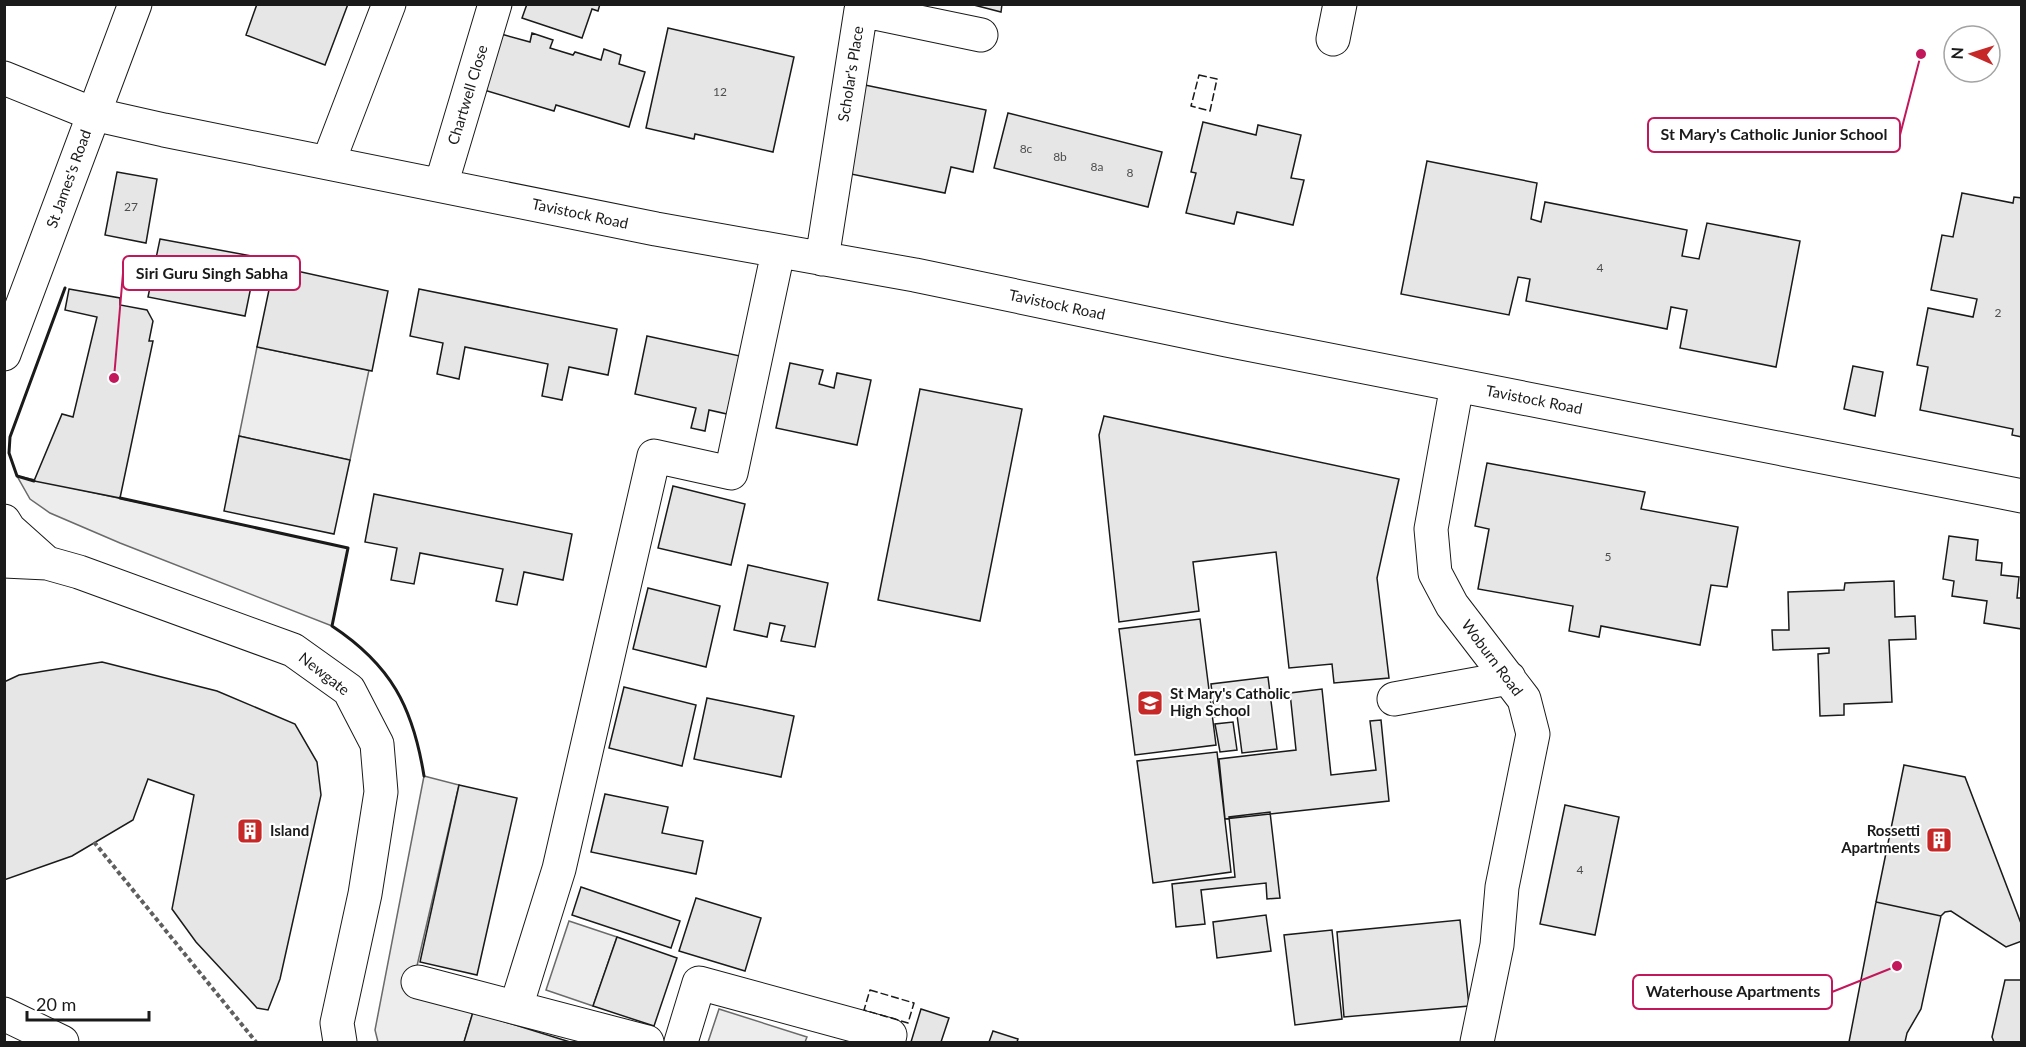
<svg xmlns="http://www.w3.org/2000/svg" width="2026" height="1047" font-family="Lato,sans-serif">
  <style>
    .built { fill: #ededed; stroke: #6a6a6a; stroke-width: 1.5 }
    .building { fill: #e6e6e6; stroke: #1a1a1a; stroke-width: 1.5 }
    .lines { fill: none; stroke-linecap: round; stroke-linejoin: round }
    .minor-casing { stroke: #1a1a1a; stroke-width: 35 }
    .major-casing { stroke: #1a1a1a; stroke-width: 35 }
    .path { stroke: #5f5f5f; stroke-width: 4; stroke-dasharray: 4.5 3; stroke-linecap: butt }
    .minor { stroke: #fff; stroke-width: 33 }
    .major { stroke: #fff; stroke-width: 33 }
    .fence { stroke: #1a1a1a; stroke-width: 1.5; stroke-dasharray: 8 3; stroke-linecap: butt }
    .wall { stroke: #1a1a1a; stroke-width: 3 }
    .labels { text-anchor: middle; stroke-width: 4.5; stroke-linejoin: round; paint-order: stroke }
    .number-label { font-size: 12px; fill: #4d4d4d }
    .street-label { font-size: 15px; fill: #1a1a1a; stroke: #fff }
    .poi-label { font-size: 15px; font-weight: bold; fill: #1a1a1a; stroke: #fff; text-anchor: start }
    .leader { fill: none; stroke: #c2185b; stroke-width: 2 }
    .callout-dot { fill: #c2185b; stroke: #fff; stroke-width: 2 }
    .callout { fill: #fff; stroke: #c2185b; stroke-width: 2 }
    .callout-label { font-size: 16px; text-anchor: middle; font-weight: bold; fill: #1a1a1a }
  </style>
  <rect width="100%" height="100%" fill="#fff"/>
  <path class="built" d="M 257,347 L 369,370 L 350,460 L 239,436 Z
    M 17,476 L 348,548 L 332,626 L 120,543 L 50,513 L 30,499 Z
    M 424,776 L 459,785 L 410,996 L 473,1012 L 464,1042 L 378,1042 L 375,1030 Z
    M 569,921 L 617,937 L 593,1006 L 546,990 Z
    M 719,1009 L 807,1037 L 805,1042 L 708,1042 Z"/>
  <path class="building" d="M 257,4 L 348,4 L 325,65 L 246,35 Z
    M 527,4 L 600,4 L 598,11 L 592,9 L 582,38 L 522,18 Z
    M 970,4 L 1002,4 L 1001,12 Z
    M 668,28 L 794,57 L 773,152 L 695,134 L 694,139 L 646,128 Z
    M 532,33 L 553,40 L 550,48 L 573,55 L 575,52 L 601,60 L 604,49 L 621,55 L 619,64 L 645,72 L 629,127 L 556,105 L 554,111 L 484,90 L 501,34 L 530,42 Z
    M 865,85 L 986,110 L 973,172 L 951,167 L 945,193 L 846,173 Z
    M 1008,113 L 1162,152 L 1148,207 L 994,168 Z
    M 1203,122 L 1256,135 L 1258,125 L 1301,135 L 1291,178 L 1304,180 L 1293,225 L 1237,212 L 1234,224 L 1186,213 L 1196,173 L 1191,172 Z
    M 1427,161 L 1537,183 L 1531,219 L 1541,222 L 1545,202 L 1687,230 L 1682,256 L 1699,259 L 1707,223 L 1800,241 L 1776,367 L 1680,348 L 1687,310 L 1671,307 L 1667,329 L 1526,301 L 1530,279 L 1518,277 L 1509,315 L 1401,294 Z
    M 117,172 L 157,179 L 146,243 L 105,235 Z
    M 1962,193 L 2013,203 L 2014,197 L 2022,198 L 2022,437 L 2012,435 L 2013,429 L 1920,410 L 1928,367 L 1917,365 L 1928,308 L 1973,317 L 1977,299 L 1931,290 L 1942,235 L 1953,237 Z
    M 160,239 L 257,257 L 245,316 L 148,297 Z
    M 274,266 L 388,291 L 372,371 L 257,347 Z
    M 69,289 L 120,298 L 120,305 L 147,310 L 153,321 L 149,341 L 153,341 L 120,498 L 34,481 L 62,414 L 73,417 L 97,317 L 65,310 Z
    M 419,289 L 617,329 L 608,375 L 569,367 L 562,400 L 542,396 L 548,364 L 465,347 L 459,379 L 437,374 L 443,343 L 410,336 Z
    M 647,336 L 740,356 L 727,414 L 709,410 L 705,431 L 691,428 L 696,408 L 635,394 Z
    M 790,363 L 823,370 L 819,384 L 834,388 L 837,373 L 871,380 L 857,445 L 776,428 Z
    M 1853,366 L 1883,372 L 1875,416 L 1844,409 Z
    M 920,389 L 1022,409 L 980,621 L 878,600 Z
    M 1104,416 L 1399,479 L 1377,578 L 1389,678 L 1334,683 L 1332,664 L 1289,668 L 1276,552 L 1193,562 L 1199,611 L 1119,622 L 1099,435 Z
    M 239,436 L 350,460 L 334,534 L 224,511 Z
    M 1487,463 L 1645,492 L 1641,509 L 1738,527 L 1727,587 L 1711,585 L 1700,645 L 1601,626 L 1599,637 L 1569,631 L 1573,606 L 1478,589 L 1489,529 L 1475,526 Z
    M 673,486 L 745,504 L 731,565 L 658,548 Z
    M 374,494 L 572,534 L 563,580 L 524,572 L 517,605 L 496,601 L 503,569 L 420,553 L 414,584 L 391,580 L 397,548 L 365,542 Z
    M 1949,536 L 1978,540 L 1976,560 L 2002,563 L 2001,575 L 2019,577 L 2017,598 L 2022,598 L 2022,629 L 1984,623 L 1987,601 L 1952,596 L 1954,581 L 1943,579 Z
    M 748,565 L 828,583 L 815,647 L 781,641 L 785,626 L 770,623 L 767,637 L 734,630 Z
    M 1894,581 L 1895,617 L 1915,616 L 1916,639 L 1889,640 L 1892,702 L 1844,704 L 1844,715 L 1820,716 L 1818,654 L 1829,653 L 1829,648 L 1773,650 L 1772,630 L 1789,630 L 1788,592 L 1844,590 L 1845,583 Z
    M 648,588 L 720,606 L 706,667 L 633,649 Z
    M 1200,619 L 1216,745 L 1135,755 L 1119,629 Z
    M 102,662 L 217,691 L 295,724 L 317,762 L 321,795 L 280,979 L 268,1010 L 257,1008 L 248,998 L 196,942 L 172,909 L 194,795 L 148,779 L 133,820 L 72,856 L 4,880 L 4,682 L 19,675 Z
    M 1268,677 L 1277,749 L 1242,753 L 1237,715 L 1215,717 L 1211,684 Z
    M 624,687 L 696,705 L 682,766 L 609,748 Z
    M 1322,689 L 1331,775 L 1376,770 L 1370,721 L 1381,720 L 1389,801 L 1225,819 L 1219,759 L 1296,750 L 1290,693 Z
    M 707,698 L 794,716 L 781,777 L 694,759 Z
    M 1233,722 L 1237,750 L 1220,752 L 1215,724 Z
    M 1217,752 L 1231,872 L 1153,883 L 1137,761 Z
    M 1904,765 L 1965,777 L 2022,926 L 2022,941 L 2006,947 L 1951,911 L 1945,912 L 1941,916 L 1876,902 Z
    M 459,785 L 517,798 L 477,975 L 420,962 Z
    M 605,794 L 668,807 L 662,833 L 703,841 L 696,874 L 591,852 Z
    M 1565,805 L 1619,817 L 1595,935 L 1540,924 Z
    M 1270,812 L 1280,898 L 1267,899 L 1266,883 L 1201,890 L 1205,924 L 1176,927 L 1172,884 L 1235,877 L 1229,817 Z
    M 581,887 L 680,921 L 671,948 L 572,915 Z
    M 696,898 L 761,918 L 745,971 L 679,951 Z
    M 1876,902 L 1941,916 L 1921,1009 L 1907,1033 L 1905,1042 L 1849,1042 Z
    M 1266,915 L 1271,951 L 1217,958 L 1213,922 Z
    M 1460,920 L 1469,1006 L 1344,1017 L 1337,932 Z
    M 1332,930 L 1342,1019 L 1295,1025 L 1284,935 Z
    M 617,937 L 677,958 L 654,1026 L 593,1006 Z
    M 2005,980 L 2022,980 L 2022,1042 L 1994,1042 L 1992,1037 Z
    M 921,1009 L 949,1018 L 941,1042 L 911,1042 Z
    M 473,1012 L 570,1042 L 464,1042 Z
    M 993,1031 L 1018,1039 L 1017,1042 L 989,1042 Z"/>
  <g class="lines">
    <defs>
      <path id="minor" d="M 1333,39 L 1340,4
        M 4,78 L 93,114 L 164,130 L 656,229 L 915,275 L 1227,340 L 2022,496
        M 328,163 L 389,4
        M 441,185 L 495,4
        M 822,259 L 861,10 L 981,35
        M 1457,385 L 1431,529 L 1435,573 L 1452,605 L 1524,699 L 1533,734 L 1502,887 L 1497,945 L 1477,1042
        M 1394,699 L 1509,678
        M 418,982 L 647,1042
        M 516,1007 L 559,869 L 654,456 L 731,473 L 778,252
        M 681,1042 L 699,983 L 890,1035 L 888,1042"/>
      <path id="major" d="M 4,354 L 135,4
        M 4,521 L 9,529 L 47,563
        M 4,561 L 47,563 L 79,572 L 293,650 L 349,690 L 377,744 L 381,792 L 365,894 L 337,1023 L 340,1042
        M 4,1014 L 62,1042"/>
    </defs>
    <use href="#minor" class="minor-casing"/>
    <use href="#major" class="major-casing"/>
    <path class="path" d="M 94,842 L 256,1042"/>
    <use href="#minor" class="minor"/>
    <use href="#major" class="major"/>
    <path class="fence" d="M 1199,75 L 1217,79 L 1210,111 L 1191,106 Z
      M 870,990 L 914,1003 L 908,1023 L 864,1010 Z"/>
    <path class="wall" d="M 34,481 L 17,476 L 9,453 L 10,437 L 65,288
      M 120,498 L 348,548 L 332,626 C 391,665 413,707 424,776"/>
  </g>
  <defs>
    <symbol id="school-square" viewBox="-11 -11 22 22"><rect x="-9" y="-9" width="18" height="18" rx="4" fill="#c62828" stroke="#fff"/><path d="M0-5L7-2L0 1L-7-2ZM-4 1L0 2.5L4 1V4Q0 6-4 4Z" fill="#fff"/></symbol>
    <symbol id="building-square" viewBox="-11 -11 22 22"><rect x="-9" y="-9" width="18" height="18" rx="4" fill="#c62828" stroke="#fff"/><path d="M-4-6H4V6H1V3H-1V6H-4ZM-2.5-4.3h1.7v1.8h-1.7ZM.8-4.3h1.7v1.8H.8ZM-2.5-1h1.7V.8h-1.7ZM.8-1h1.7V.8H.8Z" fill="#fff"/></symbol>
  </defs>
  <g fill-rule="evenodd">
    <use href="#school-square" x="1135" y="688" width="30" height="30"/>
    <use href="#building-square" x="235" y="816" width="30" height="30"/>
    <use href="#building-square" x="1924" y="825" width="30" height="30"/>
  </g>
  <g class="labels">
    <g class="number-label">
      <text x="720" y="96">12</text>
      <text x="1026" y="153">8c</text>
      <text x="1060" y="161">8b</text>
      <text x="1097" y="171">8a</text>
      <text x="1130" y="177">8</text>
      <text x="131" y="211">27</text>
      <text x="1600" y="272">4</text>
      <text x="1998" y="317">2</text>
      <text x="1608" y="561">5</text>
      <text x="1580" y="874">4</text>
    </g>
    <g class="street-label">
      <text transform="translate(851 74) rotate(-81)" y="5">Scholar's Place</text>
      <text transform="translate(468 95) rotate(-73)" y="5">Chartwell Close</text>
      <text transform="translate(69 179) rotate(-70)" y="5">St James's Road</text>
      <text transform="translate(580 214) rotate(12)" y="5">Tavistock Road</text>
      <text transform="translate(1057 305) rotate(12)" y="5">Tavistock Road</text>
      <text transform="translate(1534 400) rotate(11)" y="5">Tavistock Road</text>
      <text transform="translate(1492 658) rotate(53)" y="5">Woburn Road</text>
      <text transform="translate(324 674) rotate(38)" y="5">Newgate</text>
    </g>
    <g class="poi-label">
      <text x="1170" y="699">St Mary's Catholic<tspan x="1170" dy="17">High School</tspan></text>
      <text x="270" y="836">Island</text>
      <text x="1920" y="836" text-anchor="end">Rossetti<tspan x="1920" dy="17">Apartments</tspan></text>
    </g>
  </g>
  <path class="leader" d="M1921 54L1900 135M114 378L123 273M1897 966L1832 992"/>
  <g class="callout-dot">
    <circle cx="1921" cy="54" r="6"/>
    <circle cx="114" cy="378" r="6"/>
    <circle cx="1897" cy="966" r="6"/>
  </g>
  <g class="callout">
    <rect x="1648" y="118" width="252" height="34" rx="6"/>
    <rect x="123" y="256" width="177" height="34" rx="6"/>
    <rect x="1633" y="975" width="199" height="34" rx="6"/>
  </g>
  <g class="callout-label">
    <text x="1774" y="140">St Mary's Catholic Junior School</text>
    <text x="212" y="279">Siri Guru Singh Sabha</text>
    <text x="1733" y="997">Waterhouse Apartments</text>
  </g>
  <rect width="2026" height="1047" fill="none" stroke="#1a1a1a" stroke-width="12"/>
  <g transform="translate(1972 54) rotate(273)"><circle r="28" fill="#ffffff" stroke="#a3a3a3" stroke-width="1.5"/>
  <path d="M0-4.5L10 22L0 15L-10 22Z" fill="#c62828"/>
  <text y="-9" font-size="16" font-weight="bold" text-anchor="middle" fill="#1a1a1a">N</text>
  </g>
  <path d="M27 1011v9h122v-9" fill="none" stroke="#1a1a1a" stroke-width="3"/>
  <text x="36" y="1011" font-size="18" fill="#1a1a1a" stroke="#ffffff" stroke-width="4.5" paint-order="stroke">20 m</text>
</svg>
